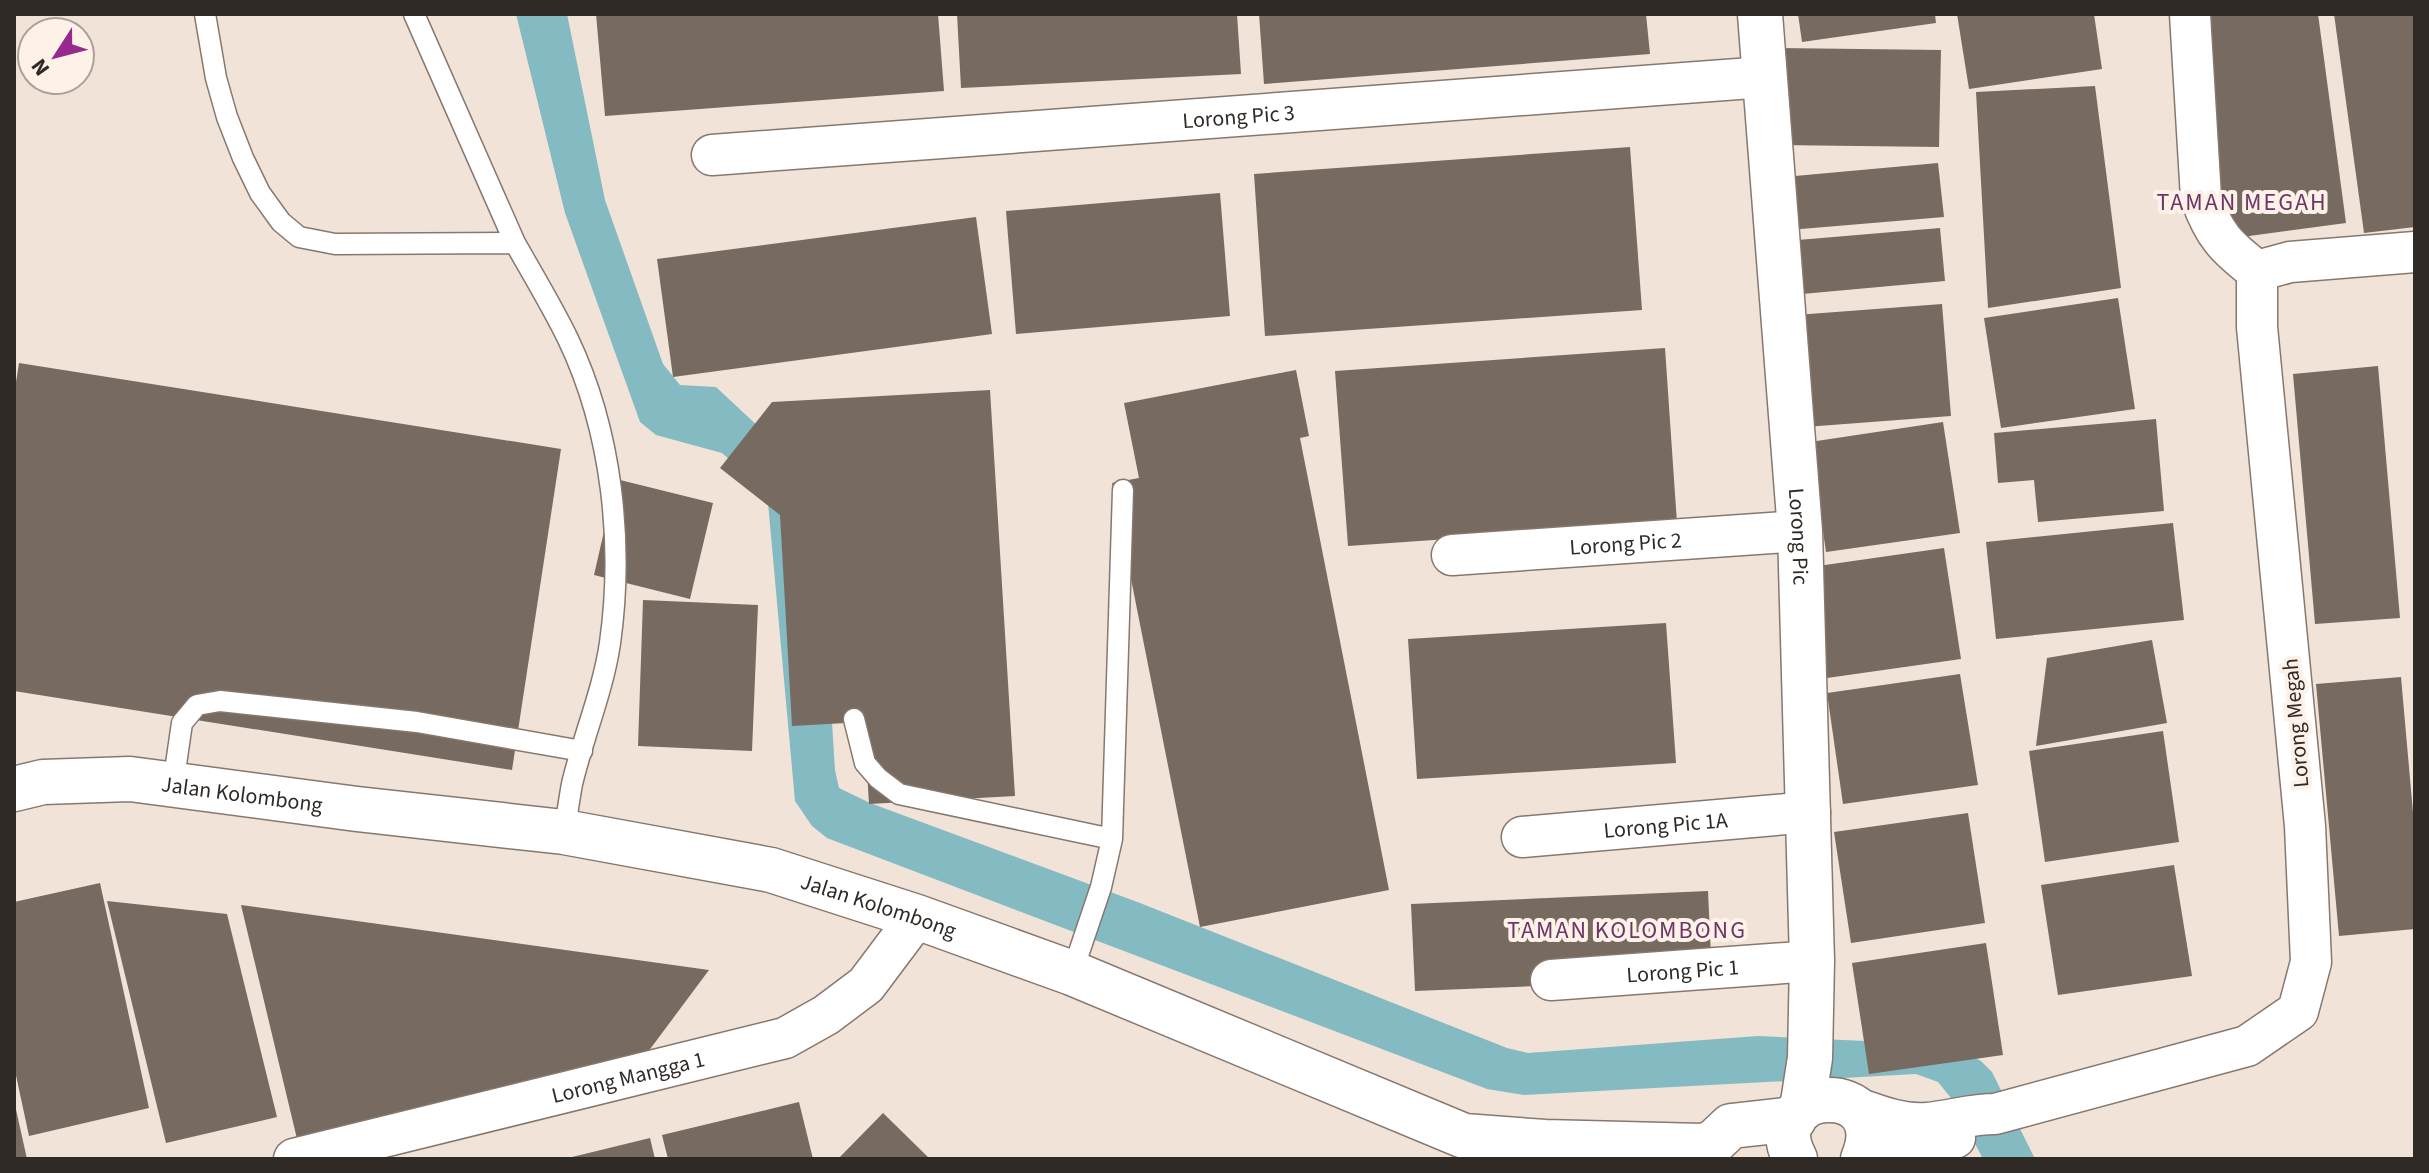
<svg xmlns="http://www.w3.org/2000/svg" width="2429" height="1173" font-family="'Source Sans 3',sans-serif">
  <style>
    .water { fill: #84bac2 }
    .building { fill: #776a61 }
    .lines { fill: none; stroke-linecap: round; stroke-linejoin: round }
    .service-casing { stroke: #86786f; stroke-width: 23 }
    .minor-casing { stroke: #86786f; stroke-width: 43 }
    .tertiary-casing { stroke: #86786f; stroke-width: 47 }
    .service { stroke: #fff; stroke-width: 20 }
    .minor { stroke: #fff; stroke-width: 40 }
    .tertiary { stroke: #fff; stroke-width: 44 }
    .labels { text-anchor: middle; stroke-width: 8; stroke-linejoin: round; paint-order: stroke }
    .street-label { font-size: 22px; fill: #2f2a26; stroke: #fdf1e8 }
    .neighbourhood-label { font-size: 24px; letter-spacing: 2px; fill: #6c3766; stroke: #fdf1e8 }
  </style>
  <rect width="100%" height="100%" fill="#f2e3d8"/>
  <path class="water" d="M 516,14 L 567,14 L 605,200 L 663,364 L 680,385 L 716,387 L 817,481 L 835,770 L 839,788 L 870,803 L 1140,903 L 1507,1048 L 1528,1053 L 1758,1036 L 1930,1044 L 1967,1054 L 1981,1061 L 1992,1072 L 2035,1159 L 1983,1159 L 1951,1098 L 1938,1082 L 1916,1074 L 1524,1095 L 1487,1089 L 827,838 L 812,826 L 795,801 L 767,492 L 722,453 L 656,435 L 640,422 L 565,213 Z"/>
  <path class="building" d="M 596,14 L 938,14 L 944,91 L 605,116 Z
    M 957,14 L 1237,14 L 1241,74 L 961,88 Z
    M 1259,14 L 1646,14 L 1650,54 L 1264,84 Z
    M 1798,14 L 1935,14 L 1936,23 L 1802,42 Z
    M 1957,14 L 2094,14 L 2102,69 L 1969,89 Z
    M 2182,14 L 2318,14 L 2346,223 L 2212,241 Z
    M 2334,14 L 2415,14 L 2415,227 L 2364,233 Z
    M 1776,48 L 1941,50 L 1939,147 L 1775,145 Z
    M 2095,86 L 2121,288 L 1988,308 L 1976,92 Z
    M 1630,147 L 1642,310 L 1265,336 L 1254,174 Z
    M 1938,163 L 1944,217 L 1789,230 L 1784,177 Z
    M 1220,193 L 1230,316 L 1016,334 L 1006,211 Z
    M 976,217 L 992,334 L 673,377 L 657,259 Z
    M 1940,228 L 1945,281 L 1791,295 L 1786,241 Z
    M 2118,298 L 2135,409 L 2001,428 L 1984,318 Z
    M 1942,304 L 1951,416 L 1805,427 L 1796,315 Z
    M 1665,348 L 1677,523 L 1348,546 L 1335,371 Z
    M 19,363 L 561,449 L 512,770 L 14,691 L 14,395 Z
    M 2378,366 L 2400,618 L 2315,624 L 2293,374 Z
    M 1296,370 L 1309,436 L 1300,438 L 1389,890 L 1200,927 L 1112,483 L 1139,478 L 1124,403 Z
    M 990,390 L 1015,796 L 869,804 L 864,722 L 792,726 L 780,515 L 720,468 L 772,402 Z
    M 2156,419 L 2164,511 L 2038,522 L 2034,480 L 1998,483 L 1994,433 Z
    M 1943,422 L 1960,533 L 1826,552 L 1810,442 Z
    M 616,479 L 713,503 L 690,599 L 594,575 Z
    M 2173,523 L 2184,620 L 1996,639 L 1986,542 Z
    M 1944,548 L 1961,659 L 1827,678 L 1811,567 Z
    M 643,600 L 758,605 L 752,751 L 638,746 Z
    M 1666,623 L 1676,763 L 1417,779 L 1408,639 Z
    M 2152,640 L 2167,723 L 2036,746 L 2047,658 Z
    M 1960,674 L 1978,785 L 1843,804 L 1827,693 Z
    M 2401,677 L 2415,835 L 2415,929 L 2339,936 L 2316,684 Z
    M 2163,731 L 2179,842 L 2045,862 L 2029,751 Z
    M 1968,813 L 1985,923 L 1851,943 L 1834,832 Z
    M 2174,865 L 2192,976 L 2058,995 L 2041,885 Z
    M 100,883 L 149,1108 L 29,1136 L 14,1066 L 14,902 Z
    M 1708,891 L 1712,979 L 1415,991 L 1411,904 Z
    M 107,901 L 227,914 L 277,1117 L 166,1143 Z
    M 241,905 L 709,970 L 639,1064 L 298,1143 Z
    M 1986,943 L 2003,1055 L 1869,1074 L 1852,963 Z
    M 799,1102 L 813,1159 L 668,1159 L 662,1135 Z
    M 14,1105 L 15,1105 L 27,1159 L 14,1159 Z
    M 883,1113 L 930,1159 L 838,1159 Z
    M 650,1138 L 655,1159 L 568,1159 L 568,1158 Z"/>
  <g class="lines">
    <defs>
      <path id="service" d="M 205,14 L 216,78 L 227,117 L 243,158 L 260,193 L 281,222 L 299,237 L 335,244 L 515,243 C 533,275 552,306 568,339 C 612,431 624,543 610,643 C 603,691 583,737 572,784 C 569,800 567,817 564,832
        M 414,14 L 515,243
        M 854,719 L 865,763 L 878,778 L 899,794 L 1112,839
        M 173,785 L 182,723 L 197,705 L 220,701 L 417,722 L 582,751
        M 1072,973 L 1101,887 L 1112,839 L 1123,490"/>
      <g id="minor">
        <path d="M 2190,14 L 2201,198 C 2214,235 2226,247 2257,271"/>
        <path id="s1" d="M 712,155 L 1765,77"/>
        <path id="s2" d="M 1452,555 L 1800,531"/>
        <path id="s3" d="M 1522,837 L 1810,812"/>
        <path id="s4" d="M 1551,980 L 1812,961"/>
        <path d="M 1854,1107 C 1877,1115 1901,1125 1927,1123 C 1950,1121 1971,1114 1995,1114 L 2247,1046 L 2298,1011 L 2311,962 L 2305,826 L 2257,327 L 2257,271 L 2290,262 L 2415,252"/>
        <path id="s5" d="M 294,1159 L 785,1038 L 826,1015 L 866,985 L 917,917"/>
        <path d="M 1863,1159 L 1955,1138"/>
      </g>
      <g id="tertiary">
        <path id="s6" d="M 1760,14 L 1800,531 L 1812,961 L 1810,1058 L 1802,1109"/>
        <path id="s7" d="M 14,789 L 43,782 L 130,779 L 357,809 L 564,832 L 771,870 L 917,917 L 1072,973 L 1464,1136 L 1545,1142 L 1702,1146 L 1713,1143 L 1731,1126 L 1794,1119"/>
        <path d="M 1795,1159 C 1756,1085 1897,1076 1863,1159"/>
      </g>
    </defs>
    <use href="#service" class="service-casing"/>
    <use href="#minor" class="minor-casing"/>
    <use href="#tertiary" class="tertiary-casing"/>
    <use href="#service" class="service"/>
    <use href="#minor" class="minor"/>
    <use href="#tertiary" class="tertiary"/>
  </g>
  <g class="labels">
    <g class="street-label">
      <text dy="8" stroke="none"><textPath href="#s1" startOffset="528">Lorong Pic 3</textPath></text>
      <text dy="8" stroke="none"><textPath href="#s6" startOffset="524">Lorong Pic</textPath></text>
      <text dy="8" stroke="none"><textPath href="#s2" startOffset="174">Lorong Pic 2</textPath></text>
      <text transform="translate(2295 723) rotate(-95)" y="8">Lorong Megah</text>
      <text dy="8" stroke="none"><textPath href="#s7" startOffset="230">Jalan Kolombong</textPath></text>
      <text dy="8" stroke="none"><textPath href="#s3" startOffset="144">Lorong Pic 1A</textPath></text>
      <text dy="8" stroke="none"><textPath href="#s7" startOffset="878">Jalan Kolombong</textPath></text>
      <text dy="8" stroke="none"><textPath href="#s4" startOffset="132">Lorong Pic 1</textPath></text>
      <text dy="8" stroke="none"><textPath href="#s5" startOffset="344">Lorong Mangga 1</textPath></text>
    </g>
    <g class="neighbourhood-label">
      <text x="2242" y="210">TAMAN MEGAH</text>
      <text x="1627" y="938">TAMAN KOLOMBONG</text>
    </g>
  </g>
  <rect width="2429" height="1173" fill="none" stroke="#2f2a26" stroke-width="32"/>
  <g transform="translate(56 56) rotate(234)"><circle r="38" fill="#fdf1e8" stroke="#aba19a" stroke-width="2"/>
  <path d="M0-6L14 30L0 20L-14 30Z" fill="#962b8d"/>
  <text y="-12" font-size="22" font-weight="bold" text-anchor="middle" fill="#2f2a26">N</text>
  </g>
</svg>
